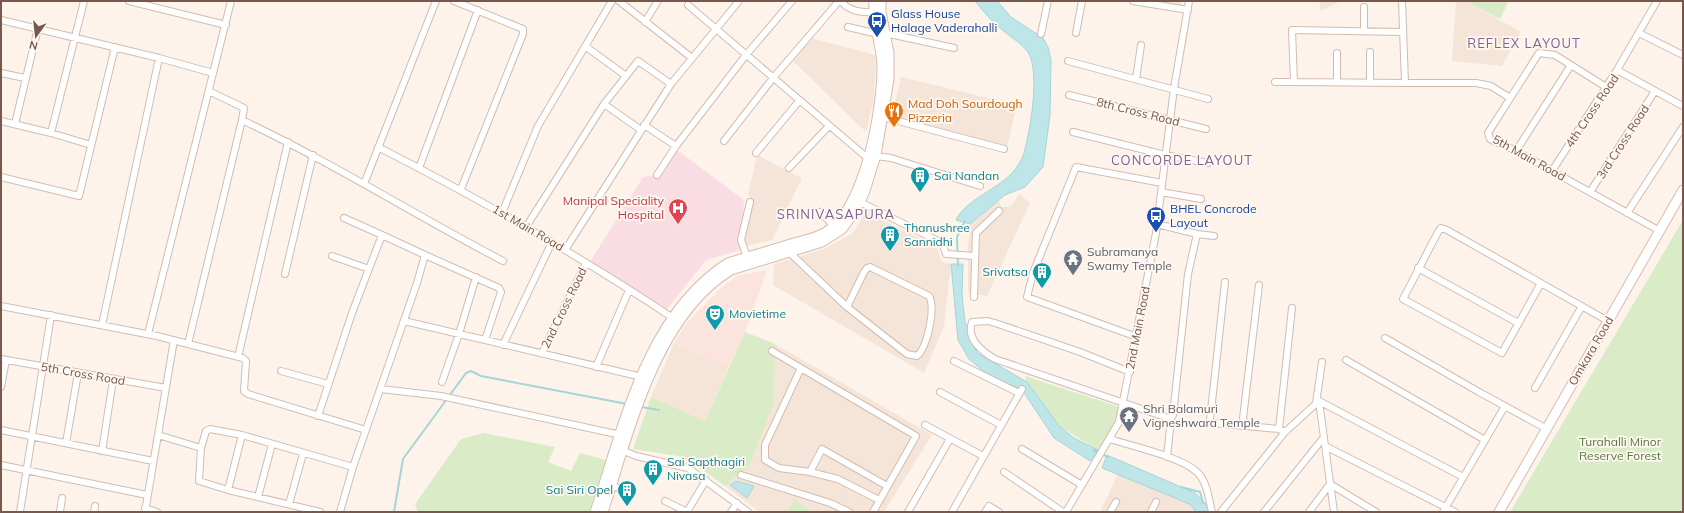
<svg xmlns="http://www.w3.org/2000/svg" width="1684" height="513" font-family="Mulish,sans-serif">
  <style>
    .residential { fill: #f4e5d8 }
    .commercial { fill: #fce4de }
    .medical { fill: #fadde4 }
    .green { fill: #daebc8 }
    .water { fill: #bee5e7; stroke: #a4d6d9 }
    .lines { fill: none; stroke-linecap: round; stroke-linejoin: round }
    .stream { stroke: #a4d6d9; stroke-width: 2 }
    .street-casing { stroke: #d2bcb2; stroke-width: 8 }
    .secondary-casing { stroke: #d5bcaf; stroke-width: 11 }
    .street { stroke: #fff; stroke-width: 6 }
    .secondary { stroke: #fff; stroke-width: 9 }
    .labels { text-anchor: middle; stroke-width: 3.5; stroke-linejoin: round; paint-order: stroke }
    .transit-label { font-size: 12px; fill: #164399; stroke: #fff8f1; text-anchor: start }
    .food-label { font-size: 12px; fill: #c56008; stroke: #fff8f1; text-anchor: start }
    .street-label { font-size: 12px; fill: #78574d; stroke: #fff8f1 }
    .culture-label { font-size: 12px; fill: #0d838f; stroke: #fff8f1; text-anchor: start }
    .health-label { font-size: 12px; fill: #be3a42; stroke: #fff8f1; text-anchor: end }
    .worship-label { font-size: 12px; fill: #5b616d; stroke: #fff8f1; text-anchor: start }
    .park-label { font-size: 12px; fill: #587841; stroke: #fff8f1 }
    .neighbourhood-label { font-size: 13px; letter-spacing: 1px; fill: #7f6593; stroke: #fff8f1 }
  </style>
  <rect width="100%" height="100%" fill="#fdf3ea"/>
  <path class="residential" d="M 1151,1 L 1181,1 L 1181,7 Z
    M 1319,1 L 1341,1 L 1321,11 Z
    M 1456,1 L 1466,1 L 1521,32 L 1502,66 L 1452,61 Z
    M 811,38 L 875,55 L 876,65 L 873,103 L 866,132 L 793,61 Z
    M 901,77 L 1017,105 L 1007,147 L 891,118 Z
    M 757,155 L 802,178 L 772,240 L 746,246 L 744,236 L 751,201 L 748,194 Z
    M 1019,194 L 1030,203 L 987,296 L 968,293 L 968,247 L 970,224 L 999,201 L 1001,207 L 1008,207 L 1013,204 Z
    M 866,212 L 936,246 L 942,262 L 951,264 L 944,327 L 924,373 L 773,285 L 774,264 L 824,249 L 853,233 Z
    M 674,343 L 729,366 L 705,421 L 651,397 Z
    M 775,344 L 932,435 L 884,512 L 760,512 L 725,486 L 749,466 L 774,404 Z
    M 1118,474 L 1191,505 L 1196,512 L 1100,512 Z"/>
  <path class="commercial" d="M 767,270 L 745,332 L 729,366 L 674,343 L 685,325 L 721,288 L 737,276 Z"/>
  <path class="medical" d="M 677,150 L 744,200 L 741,250 L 706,260 L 667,309 L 590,262 L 643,177 L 659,175 Z"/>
  <path class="green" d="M 1466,1 L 1509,1 L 1500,19 Z
    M 1683,220 L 1683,512 L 1510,512 Z
    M 745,332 L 775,344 L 774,404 L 749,466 L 725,486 L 684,457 L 633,449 L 651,397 L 705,421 Z
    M 1025,376 L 1120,407 L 1117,422 L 1098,450 L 1059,426 L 1027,382 Z
    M 484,433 L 555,447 L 548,462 L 571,471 L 580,453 L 606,460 L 589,512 L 418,512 L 415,504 L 461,439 Z
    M 795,500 L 809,510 L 807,512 L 787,512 Z"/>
  <path class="water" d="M 975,1 L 997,1 L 1011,17 L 1043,38 L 1048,47 L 1051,60 L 1050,115 L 1043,167 L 1025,187 L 1005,195 L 970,224 L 956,220 C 965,201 993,191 1009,176 C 1015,171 1022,160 1024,153 C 1030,131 1040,75 1029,54 C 1024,45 1013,39 1005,32 C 993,23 984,12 975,1 Z
    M 951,264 L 963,264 L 962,295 L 965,322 L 977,353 L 1027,382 L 1059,426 L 1074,438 L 1098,450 L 1090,461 L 1054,438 L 1025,394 L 1016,387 L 990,377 L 969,359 L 958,340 Z
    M 1107,455 L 1195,493 L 1207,505 L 1210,512 L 1196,512 L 1191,505 L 1180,500 L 1102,468 Z
    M 736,481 L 754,486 L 747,498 L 730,485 Z"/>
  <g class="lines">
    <path class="stream" d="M 958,266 L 957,237 L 965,221
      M 641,407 L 659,410
      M 1094,450 L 1108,457
      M 1181,487 L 1200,492 L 1203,503
      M 394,512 L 403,459 L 466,373 L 471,371 L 481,376 L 627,404"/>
    <defs>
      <path id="street" d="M 129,1 L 226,25
        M 454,1 L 523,29 L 523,34 L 461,189
        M 619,1 L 692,58
        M 840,1 C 850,11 860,13 874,12
        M 1133,1 L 1188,10
        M 1402,1 L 1405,83 L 1476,83 L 1491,86 L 1510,98
        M 688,5 L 871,161
        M 1364,7 L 1364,31
        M 1,20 L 159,58 L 213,73
        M 645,22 L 658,1
        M 848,27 L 878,34
        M 1403,32 L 1292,30 L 1294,82 L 1405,83
        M 885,33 L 954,48
        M 1076,33 L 1082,1
        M 1639,33 L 1683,55
        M 1041,34 L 1048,1
        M 585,46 L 626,76
        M 1370,52 L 1370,83
        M 1337,53 L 1337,82
        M 1068,61 L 1208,99
        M 1617,70 L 1657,1
        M 1,73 L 25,78
        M 1136,79 L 1141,45
        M 1275,82 L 1294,82
        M 1606,87 L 1555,55 L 1539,53 L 1488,133 L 1490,139 L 1516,151 L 1660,231
        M 209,91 L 244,108 L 242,120 C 331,162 415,215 503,261
        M 1069,95 L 1206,129
        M 604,104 L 641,130
        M 883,117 L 1004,149
        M 1,121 L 51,133 L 91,145
        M 15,124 L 38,28
        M 644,125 L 676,146 L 746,55 L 792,1
        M 1073,132 L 1165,155 L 1208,163
        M 51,133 L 84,1
        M 724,141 L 773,78 L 839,1
        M 378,147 C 480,199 580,256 676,320
        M 1516,151 L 1571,65
        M 756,153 L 799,101
        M 876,156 L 891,158 L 980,186
        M 419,168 L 478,10
        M 789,168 L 829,126
        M 1552,171 L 1617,70 L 1683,106
        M 657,175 L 676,146
        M 1,177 L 79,196 L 115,47
        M 364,184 L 436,1
        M 1161,192 L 1201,199
        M 1590,192 L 1655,91
        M 860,202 L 942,243 L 946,254 L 975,256
        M 820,212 L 834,226
        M 502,213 L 538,126 L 612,1
        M 1627,213 L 1683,127
        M 344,218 L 382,235
        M 526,227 L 604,104 L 638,61 L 671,84
        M 1197,234 L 1214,236
        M 565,250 L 671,84 L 739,1
        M 789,252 L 847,307 L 907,354 L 917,356 C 927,348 936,308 929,296 L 870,267 L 867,268 L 864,272 L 847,307
        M 425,255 L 499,288 L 501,292 L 485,340
        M 332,256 L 369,269
        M 747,257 L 741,240 L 750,202
        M 1418,268 L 1518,323
        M 285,274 L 313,155
        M 1225,282 L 1210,420 L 1212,423 L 1246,426
        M 1541,283 L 1502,353 L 1403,299 L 1438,232 L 1441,228 L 1447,230 L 1608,321
        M 974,297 L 976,233 L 999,211
        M 1,306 L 157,336 L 243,358 L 246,361 L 244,391 L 248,394 L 366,430
        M 404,321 L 642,377
        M 102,325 L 159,58
        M 148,334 L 231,1
        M 1137,337 L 1027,297 L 1033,273 L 1076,167 L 1162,183
        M 1385,338 L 1479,392 L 1547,429
        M 188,344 L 242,120
        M 503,345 L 552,242
        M 772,351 L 916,436 L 873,512
        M 542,353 L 586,263
        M 238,357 L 288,142
        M 1,359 L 166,388
        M 1346,360 L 1485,440
        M 954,361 L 1019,393
        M 596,367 L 629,290
        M 801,368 L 765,445 L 765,460 L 779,468 L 810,472
        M 281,371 L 328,384
        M 1130,372 L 1080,352 L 998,324 L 988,321 L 972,322 C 966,339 983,352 995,359 L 1171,419 L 1173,415 L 1188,274 L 1197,234 L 1157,224
        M 442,382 L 459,334 L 476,277
        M 1,387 L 6,360
        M 1535,388 L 1582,306
        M 381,389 L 441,396 L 621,435
        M 940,392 L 1001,425
        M 1319,401 L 1463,477
        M 1316,403 L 1322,362
        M 318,416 L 352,313 L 382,235 L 425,255 L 417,283 L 353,467 L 340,512
        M 925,425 L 983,456
        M 1279,429 L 1292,308
        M 1,430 L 153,461
        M 1285,432 L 1319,401 L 1334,512
        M 158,435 L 201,448 L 199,481 L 228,490
        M 242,435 L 228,490 L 320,512
        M 1110,439 C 1132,446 1181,457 1197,472 C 1207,481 1209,500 1212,512
        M 66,443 L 78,373
        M 1325,446 L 1455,512
        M 201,448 L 206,431 L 210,429 L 242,435 L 353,467
        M 619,449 L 636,456 L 688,468 L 748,512
        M 1022,449 L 1082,485
        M 102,451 L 113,380
        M 1167,457 L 1171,419
        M 1,465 L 147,495
        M 1004,472 L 1063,512
        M 741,475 L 830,503 L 849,512
        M 612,486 L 631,492
        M 258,497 L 272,444
        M 879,500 L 838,479 L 810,472 L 822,449 L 887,486
        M 665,501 L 687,512
        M 289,504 L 303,454
        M 145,508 L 157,512
        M 20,512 L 51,315
        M 60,512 L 62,498
        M 94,512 L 95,506
        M 145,512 L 174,340
        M 687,512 L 706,480
        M 731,512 L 737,503
        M 908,512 L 950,439
        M 952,512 L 1022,389
        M 985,512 L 989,506 L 999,512
        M 1066,512 L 1119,422 L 1156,233 L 1174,88 L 1189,1
        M 1110,512 L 1116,502
        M 1151,512 L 1156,502
        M 1221,512 L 1285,432 L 1279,429 L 1246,426 L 1243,418 L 1259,285
        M 1264,512 L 1324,437
        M 1309,512 L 1330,484 L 1376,512
        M 1443,512 L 1505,406"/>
      <path id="secondary" d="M 595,512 C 623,428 647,314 728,263 C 750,256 772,250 794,243 C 805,240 816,238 826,232 C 865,209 882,110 882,67 C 882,45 872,23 874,1
        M 603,512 C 629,433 655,316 731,270 L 822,242 L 842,229 L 856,210 L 865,191 L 876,155 L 889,79 L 889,53 L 881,12 L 881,1
        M 1499,512 L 1683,190"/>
    </defs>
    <use href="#street" class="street-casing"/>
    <use href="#secondary" class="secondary-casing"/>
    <use href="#street" class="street"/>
    <use href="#secondary" class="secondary"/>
  </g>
  <defs>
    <symbol id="bus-pin" viewBox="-11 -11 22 30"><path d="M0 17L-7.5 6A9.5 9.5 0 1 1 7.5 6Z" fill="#1a4fb4" stroke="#fff8f1"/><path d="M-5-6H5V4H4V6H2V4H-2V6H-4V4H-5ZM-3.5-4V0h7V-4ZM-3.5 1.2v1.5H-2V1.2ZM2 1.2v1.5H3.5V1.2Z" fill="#fff"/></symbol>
    <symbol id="restaurant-pin" viewBox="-11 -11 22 30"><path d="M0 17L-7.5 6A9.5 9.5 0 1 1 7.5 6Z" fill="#e8710a" stroke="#fff8f1"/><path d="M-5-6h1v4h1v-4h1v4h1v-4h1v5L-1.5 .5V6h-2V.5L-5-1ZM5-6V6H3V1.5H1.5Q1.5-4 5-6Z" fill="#fff"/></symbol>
    <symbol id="building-pin" viewBox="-11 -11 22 30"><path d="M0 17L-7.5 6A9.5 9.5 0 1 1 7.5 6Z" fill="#0f9aa8" stroke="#fff8f1"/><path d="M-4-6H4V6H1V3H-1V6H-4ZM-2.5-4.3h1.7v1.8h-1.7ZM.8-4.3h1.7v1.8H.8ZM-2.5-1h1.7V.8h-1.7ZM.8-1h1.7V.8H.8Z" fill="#fff"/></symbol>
    <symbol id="hospital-pin" viewBox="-11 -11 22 30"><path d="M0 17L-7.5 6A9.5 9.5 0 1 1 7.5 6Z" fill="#e0444e" stroke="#fff8f1"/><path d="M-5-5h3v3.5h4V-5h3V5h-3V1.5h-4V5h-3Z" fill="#fff"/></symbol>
    <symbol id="temple-pin" viewBox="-11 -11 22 30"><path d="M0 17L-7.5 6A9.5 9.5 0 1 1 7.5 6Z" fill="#6b7280" stroke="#fff8f1"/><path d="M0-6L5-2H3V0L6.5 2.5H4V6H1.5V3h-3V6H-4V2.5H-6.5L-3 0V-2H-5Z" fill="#fff"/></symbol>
    <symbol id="theatre-pin" viewBox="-11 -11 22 30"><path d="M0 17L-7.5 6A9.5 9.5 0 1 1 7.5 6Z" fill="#0f9aa8" stroke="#fff8f1"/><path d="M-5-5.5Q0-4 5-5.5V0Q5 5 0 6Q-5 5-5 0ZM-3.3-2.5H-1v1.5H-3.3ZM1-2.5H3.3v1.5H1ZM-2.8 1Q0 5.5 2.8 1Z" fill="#fff"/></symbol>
  </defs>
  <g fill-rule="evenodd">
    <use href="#bus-pin" x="866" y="10" width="22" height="30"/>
    <use href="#restaurant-pin" x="883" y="100" width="22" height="30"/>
    <use href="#building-pin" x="909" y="165" width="22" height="30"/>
    <use href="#hospital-pin" x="667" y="197" width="22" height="30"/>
    <use href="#bus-pin" x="1145" y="205" width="22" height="30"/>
    <use href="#building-pin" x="879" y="224" width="22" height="30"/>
    <use href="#temple-pin" x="1062" y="248" width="22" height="30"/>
    <use href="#building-pin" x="1031" y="261" width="22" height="30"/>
    <use href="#theatre-pin" x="704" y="303" width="22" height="30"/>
    <use href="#temple-pin" x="1118" y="405" width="22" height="30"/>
    <use href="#building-pin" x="642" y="458" width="22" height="30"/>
    <use href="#building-pin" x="616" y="479" width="22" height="30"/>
  </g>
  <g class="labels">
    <g class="transit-label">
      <text x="891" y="18">Glass House<tspan x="891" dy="14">Halage Vaderahalli</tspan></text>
      <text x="1170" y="213">BHEL Concrode<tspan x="1170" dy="14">Layout</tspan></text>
    </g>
    <g class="food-label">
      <text x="908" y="108">Mad Doh Sourdough<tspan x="908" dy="14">Pizzeria</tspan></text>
    </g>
    <g class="street-label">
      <text transform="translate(1592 111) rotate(-56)" y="4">4th Cross Road</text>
      <text transform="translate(1138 112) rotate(14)" y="4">8th Cross Road</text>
      <text transform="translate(1623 142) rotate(-57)" y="4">3rd Cross Road</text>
      <text transform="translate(1529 158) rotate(29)" y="4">5th Main Road</text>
      <text transform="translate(528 228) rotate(30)" y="4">1st Main Road</text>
      <text transform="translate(564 308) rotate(-64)" y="4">2nd Cross Road</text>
      <text transform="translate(1138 328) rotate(-79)" y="4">2nd Main Road</text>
      <text transform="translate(1591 351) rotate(-60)" y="4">Omkara Road</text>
      <text transform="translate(83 374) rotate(10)" y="4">5th Cross Road</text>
    </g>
    <g class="culture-label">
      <text x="934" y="180">Sai Nandan</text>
      <text x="904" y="232">Thanushree<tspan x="904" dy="14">Sannidhi</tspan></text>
      <text x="1028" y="276" text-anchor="end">Srivatsa</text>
      <text x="729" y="318">Movietime</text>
      <text x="667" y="466">Sai Sapthagiri<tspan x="667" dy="14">Nivasa</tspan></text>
      <text x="613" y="494" text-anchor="end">Sai Siri Opel</text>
    </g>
    <g class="health-label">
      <text x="664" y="205">Manipal Speciality<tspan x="664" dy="14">Hospital</tspan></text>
    </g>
    <g class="worship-label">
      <text x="1087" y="256">Subramanya<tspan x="1087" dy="14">Swamy Temple</tspan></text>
      <text x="1143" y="413">Shri Balamuri<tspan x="1143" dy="14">Vigneshwara Temple</tspan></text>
    </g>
    <g class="park-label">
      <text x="1620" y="446">Turahalli Minor<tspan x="1620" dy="14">Reserve Forest</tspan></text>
    </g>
    <g class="neighbourhood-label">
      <text x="1524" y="48">REFLEX LAYOUT</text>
      <text x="1182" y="165">CONCORDE LAYOUT</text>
      <text x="836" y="219">SRINIVASAPURA</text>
    </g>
  </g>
  <rect width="1684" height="513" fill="none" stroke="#78574d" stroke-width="4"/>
  <g transform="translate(36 36) rotate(195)" stroke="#fff8f1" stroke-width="3" paint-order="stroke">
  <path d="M0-3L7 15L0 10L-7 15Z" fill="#78574d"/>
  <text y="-6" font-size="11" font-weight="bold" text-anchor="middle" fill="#78574d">N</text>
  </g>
</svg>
